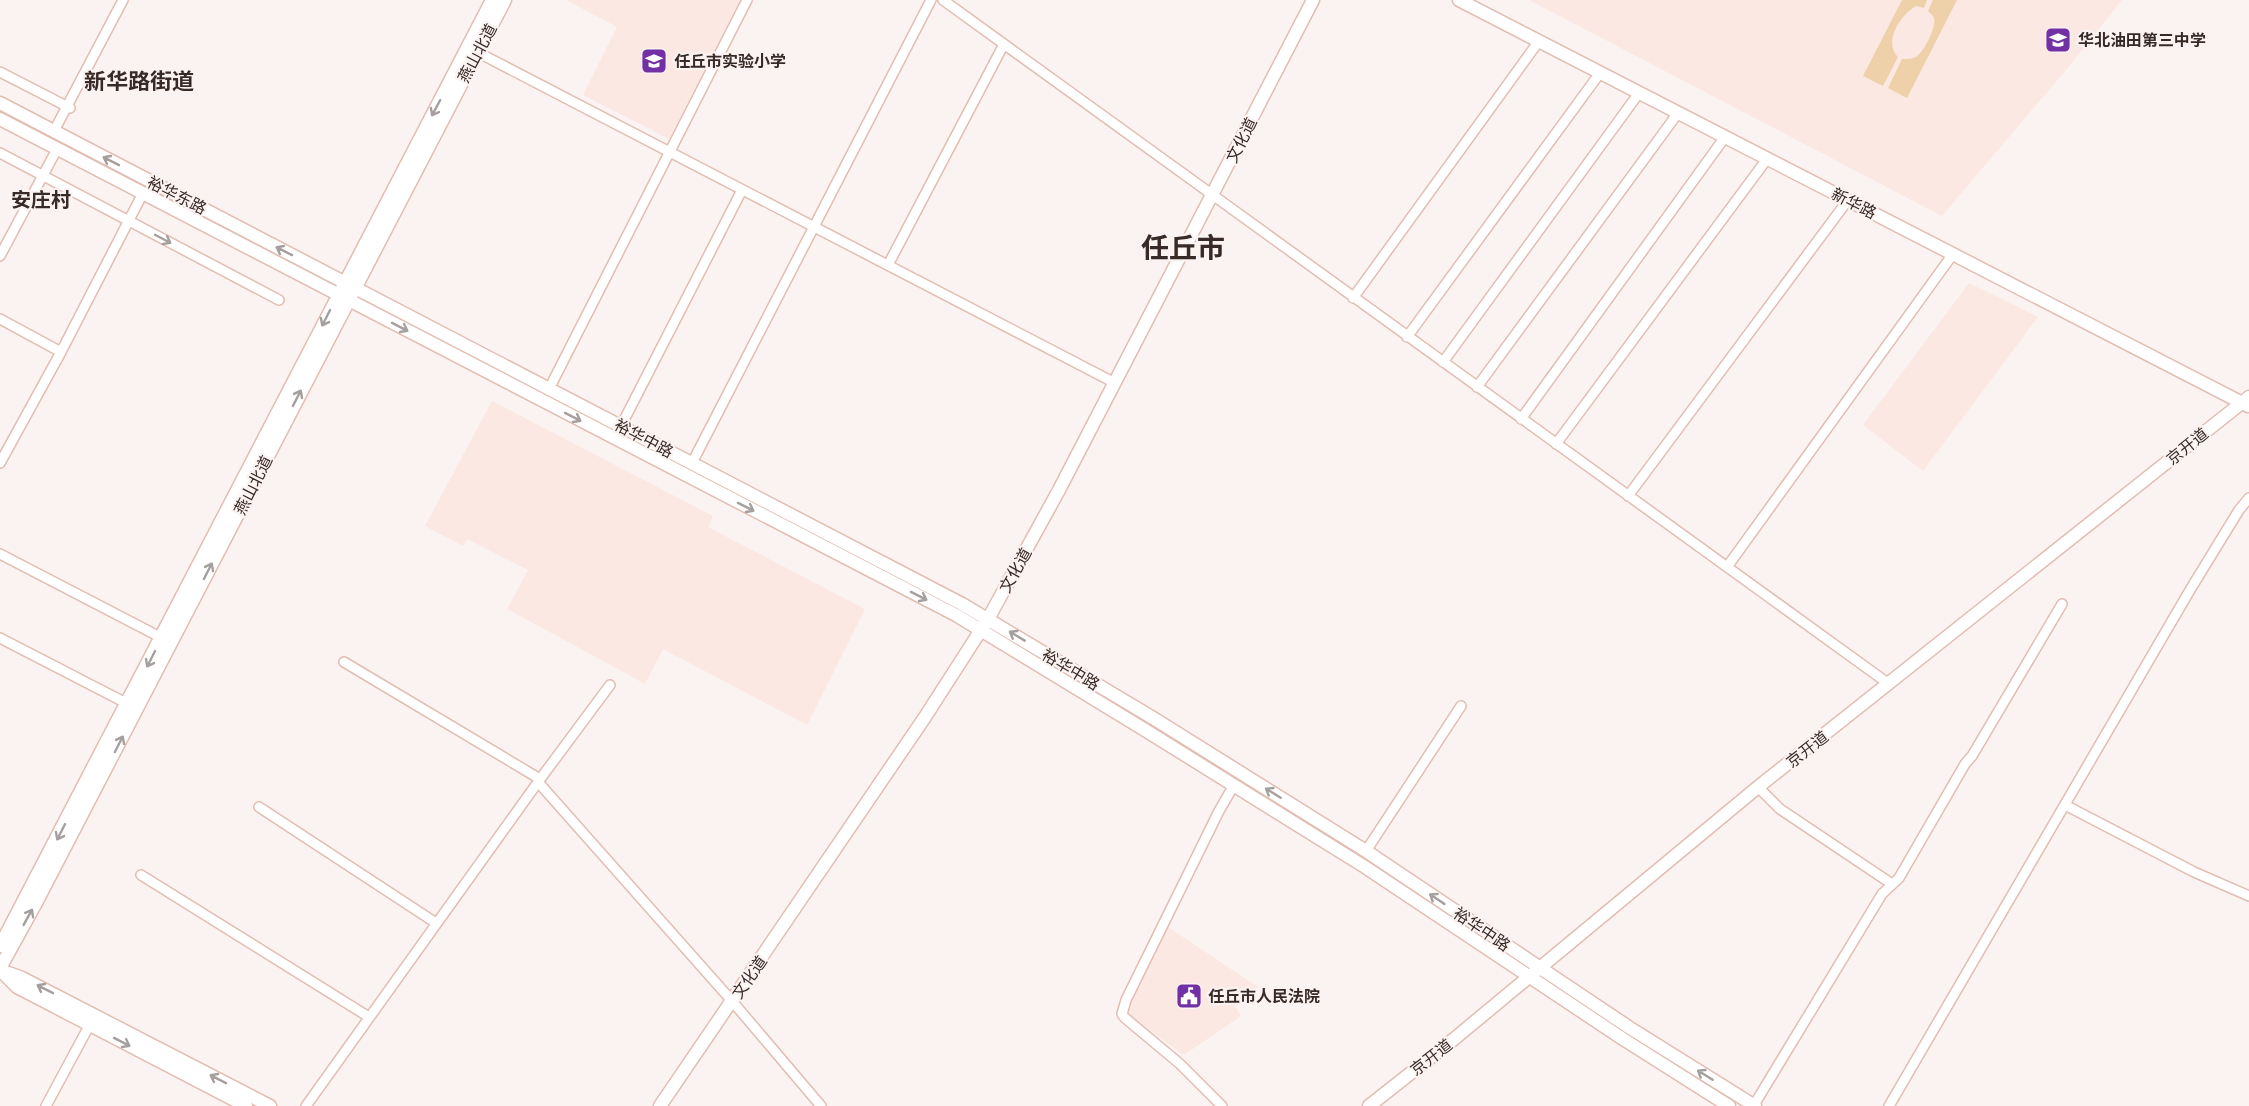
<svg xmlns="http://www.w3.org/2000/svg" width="2249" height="1106" font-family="'DM Sans','Noto Sans SC',sans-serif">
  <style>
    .built { fill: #fbe8e2 }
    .green { fill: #eed0a9 }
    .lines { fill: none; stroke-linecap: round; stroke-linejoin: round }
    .minor-casing { stroke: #e2bdb2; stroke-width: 12 }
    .major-casing { stroke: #e2bdb2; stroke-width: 15 }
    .minor { stroke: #fff; stroke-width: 9 }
    .major { stroke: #fff; stroke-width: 12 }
    .oneway { stroke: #a59f9d }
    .labels { text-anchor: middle; stroke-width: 4.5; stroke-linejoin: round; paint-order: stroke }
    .poi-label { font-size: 16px; font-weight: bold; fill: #382a26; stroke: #fbf3f1; text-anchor: start }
    .street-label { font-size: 16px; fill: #382a26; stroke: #fbf3f1 }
    .quarter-label { font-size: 20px; font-weight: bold; fill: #382a26; stroke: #fbf3f1 }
    .district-label { font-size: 22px; font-weight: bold; fill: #382a26; stroke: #fbf3f1 }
    .town-label { font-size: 28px; font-weight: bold; fill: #382a26; stroke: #fbf3f1 }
  </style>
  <rect width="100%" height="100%" fill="#fbf3f1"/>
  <path class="built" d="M 566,0 L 740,0 L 669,139 L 583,95 L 617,27 Z
    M 1529,0 L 2122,0 L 2071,64 L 1942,216 Z
    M 1969,283 L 2038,317 L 1923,471 L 1863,425 Z
    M 492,401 L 713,516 L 708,527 L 865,609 L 807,725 L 663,649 L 645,684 L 616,668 L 507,609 L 528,570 L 467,539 L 463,546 L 425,526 Z
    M 1165,925 L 1258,987 L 1235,1006 L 1241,1016 L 1184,1055 L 1125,1012 Z"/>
  <path class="green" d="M 1902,0 L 1927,0 L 1924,8 L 1916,6 C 1900,15 1883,42 1898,57 L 1883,86 L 1863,76 Z
    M 1933,0 L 1957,0 L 1907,98 L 1888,88 L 1902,59 C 1908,59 1912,59 1916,57 C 1924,52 1937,26 1934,18 C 1933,15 1930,13 1928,11 Z"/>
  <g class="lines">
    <defs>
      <path id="minor" d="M 943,0 L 1889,684
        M 477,52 L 1115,383
        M 0,72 L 70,108
        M 54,131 L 123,0
        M 0,153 L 279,300
        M 0,256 L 57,149
        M 888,265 L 1004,44
        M 1353,298 L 1539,41
        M 0,319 L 61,352
        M 1407,337 L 1600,73
        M 1443,362 L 1639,93
        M 1477,387 L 1678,113
        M 549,389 L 747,0
        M 1521,419 L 1725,137
        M 621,426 L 742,190
        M 1556,444 L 1767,159
        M 0,463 L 61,352 L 143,193
        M 692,463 L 931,0
        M 1628,496 L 1848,200
        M 0,554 L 162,638
        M 1727,567 L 1953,254
        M 0,638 L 128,704
        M 344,662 L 540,779
        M 538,782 L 732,1001 L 821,1106
        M 1758,787 L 1780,809 L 1892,884
        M 2065,805 L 2194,872 L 2249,896
        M 259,807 L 436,923
        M 1366,851 L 1461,706
        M 141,875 L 369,1017
        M 1754,1105 L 1882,894 L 1899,878 L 1965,764 L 1972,756 L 2062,604
        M 46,1106 L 89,1026
        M 306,1106 L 538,782 L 610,685
        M 1222,1106 L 1180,1064 L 1125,1018 L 1122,1014 L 1126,1000 L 1219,811 L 1234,785
        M 1889,1106 L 2190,590 L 2239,510 L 2249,498"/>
      <path id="major" d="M 1459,0 L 2248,406
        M 0,103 L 962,604 L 1153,718 L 1366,851 L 1630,1028 L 1755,1106
        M 0,119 L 956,615 L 1145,730 L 1365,867 L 1623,1039 L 1729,1106
        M 0,946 L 492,0
        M 0,968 L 37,901 L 505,0
        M 0,970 L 22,978 L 270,1106
        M 3,973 L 17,987 L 246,1106
        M 660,1106 L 925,717 L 988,619 L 1059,490 L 1313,0
        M 1369,1106 L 1454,1039 L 1758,787 L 2249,397"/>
    </defs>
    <use href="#minor" class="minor-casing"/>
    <use href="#major" class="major-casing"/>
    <use href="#minor" class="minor"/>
    <use href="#major" class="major"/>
  </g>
  <defs><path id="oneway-shaft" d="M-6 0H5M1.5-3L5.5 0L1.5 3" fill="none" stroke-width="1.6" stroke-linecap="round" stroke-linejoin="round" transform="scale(1.5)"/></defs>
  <g class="oneway">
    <use href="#oneway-shaft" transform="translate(436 108) rotate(118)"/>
    <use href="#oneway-shaft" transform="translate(111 161) rotate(-153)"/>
    <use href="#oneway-shaft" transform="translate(163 239) rotate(28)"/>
    <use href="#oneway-shaft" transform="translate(284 251) rotate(-153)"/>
    <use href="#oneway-shaft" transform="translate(326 318) rotate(117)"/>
    <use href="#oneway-shaft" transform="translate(400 327) rotate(27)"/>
    <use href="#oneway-shaft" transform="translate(297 398) rotate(-63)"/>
    <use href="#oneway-shaft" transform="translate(573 417) rotate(27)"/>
    <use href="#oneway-shaft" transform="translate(746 507) rotate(27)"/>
    <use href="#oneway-shaft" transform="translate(208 571) rotate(-63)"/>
    <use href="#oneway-shaft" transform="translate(919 596) rotate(27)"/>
    <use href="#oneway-shaft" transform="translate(1017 636) rotate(-149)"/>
    <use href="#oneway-shaft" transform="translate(151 659) rotate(117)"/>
    <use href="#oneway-shaft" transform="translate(119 744) rotate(-63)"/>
    <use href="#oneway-shaft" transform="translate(1273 793) rotate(-148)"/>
    <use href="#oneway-shaft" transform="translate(61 832) rotate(117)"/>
    <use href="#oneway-shaft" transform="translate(1437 899) rotate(-146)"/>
    <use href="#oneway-shaft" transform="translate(28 917) rotate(-61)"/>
    <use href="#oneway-shaft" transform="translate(45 989) rotate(-153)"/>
    <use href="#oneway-shaft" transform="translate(122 1042) rotate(27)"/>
    <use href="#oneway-shaft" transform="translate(1705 1075) rotate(-148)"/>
    <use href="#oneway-shaft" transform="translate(218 1079) rotate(-153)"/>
  </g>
  <defs>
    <symbol id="school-square" viewBox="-11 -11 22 22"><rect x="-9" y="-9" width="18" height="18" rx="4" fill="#7230a5" stroke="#fbf3f1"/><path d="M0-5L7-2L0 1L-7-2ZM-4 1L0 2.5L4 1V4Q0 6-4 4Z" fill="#fff"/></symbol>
    <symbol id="civic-square" viewBox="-11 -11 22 22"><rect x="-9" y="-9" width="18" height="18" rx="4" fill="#7230a5" stroke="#fbf3f1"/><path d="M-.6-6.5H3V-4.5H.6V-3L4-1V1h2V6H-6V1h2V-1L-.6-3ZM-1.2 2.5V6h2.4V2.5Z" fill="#fff"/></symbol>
  </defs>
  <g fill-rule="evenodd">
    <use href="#school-square" x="2043" y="25" width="30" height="30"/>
    <use href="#school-square" x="639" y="46" width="30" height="30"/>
    <use href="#civic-square" x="1174" y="981" width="30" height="30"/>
  </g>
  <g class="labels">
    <g class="poi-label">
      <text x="2078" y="46">华北油田第三中学</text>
      <text x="674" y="67">任丘市实验小学</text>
      <text x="1208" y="1002">任丘市人民法院</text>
    </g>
    <g class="street-label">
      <text transform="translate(477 53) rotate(-62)" y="6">燕山北道</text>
      <text transform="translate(1241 140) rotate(-63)" y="6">文化道</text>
      <text transform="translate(177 195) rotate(27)" y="6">裕华东路</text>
      <text transform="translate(1854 203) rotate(27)" y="6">新华路</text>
      <text transform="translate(644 438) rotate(28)" y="6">裕华中路</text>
      <text transform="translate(2187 446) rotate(-39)" y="6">京开道</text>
      <text transform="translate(253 485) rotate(-63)" y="6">燕山北道</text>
      <text transform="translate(1015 570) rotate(-61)" y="6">文化道</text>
      <text transform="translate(1071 669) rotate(31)" y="6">裕华中路</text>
      <text transform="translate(1807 749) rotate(-38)" y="6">京开道</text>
      <text transform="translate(1482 929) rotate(34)" y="6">裕华中路</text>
      <text transform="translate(749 977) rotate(-55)" y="6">文化道</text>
      <text transform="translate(1431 1057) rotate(-38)" y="6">京开道</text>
    </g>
    <g class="quarter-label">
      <text x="41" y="207">安庄村</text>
    </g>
    <g class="district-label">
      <text x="139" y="89">新华路街道</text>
    </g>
    <g class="town-label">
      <text x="1183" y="258">任丘市</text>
    </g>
  </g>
</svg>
